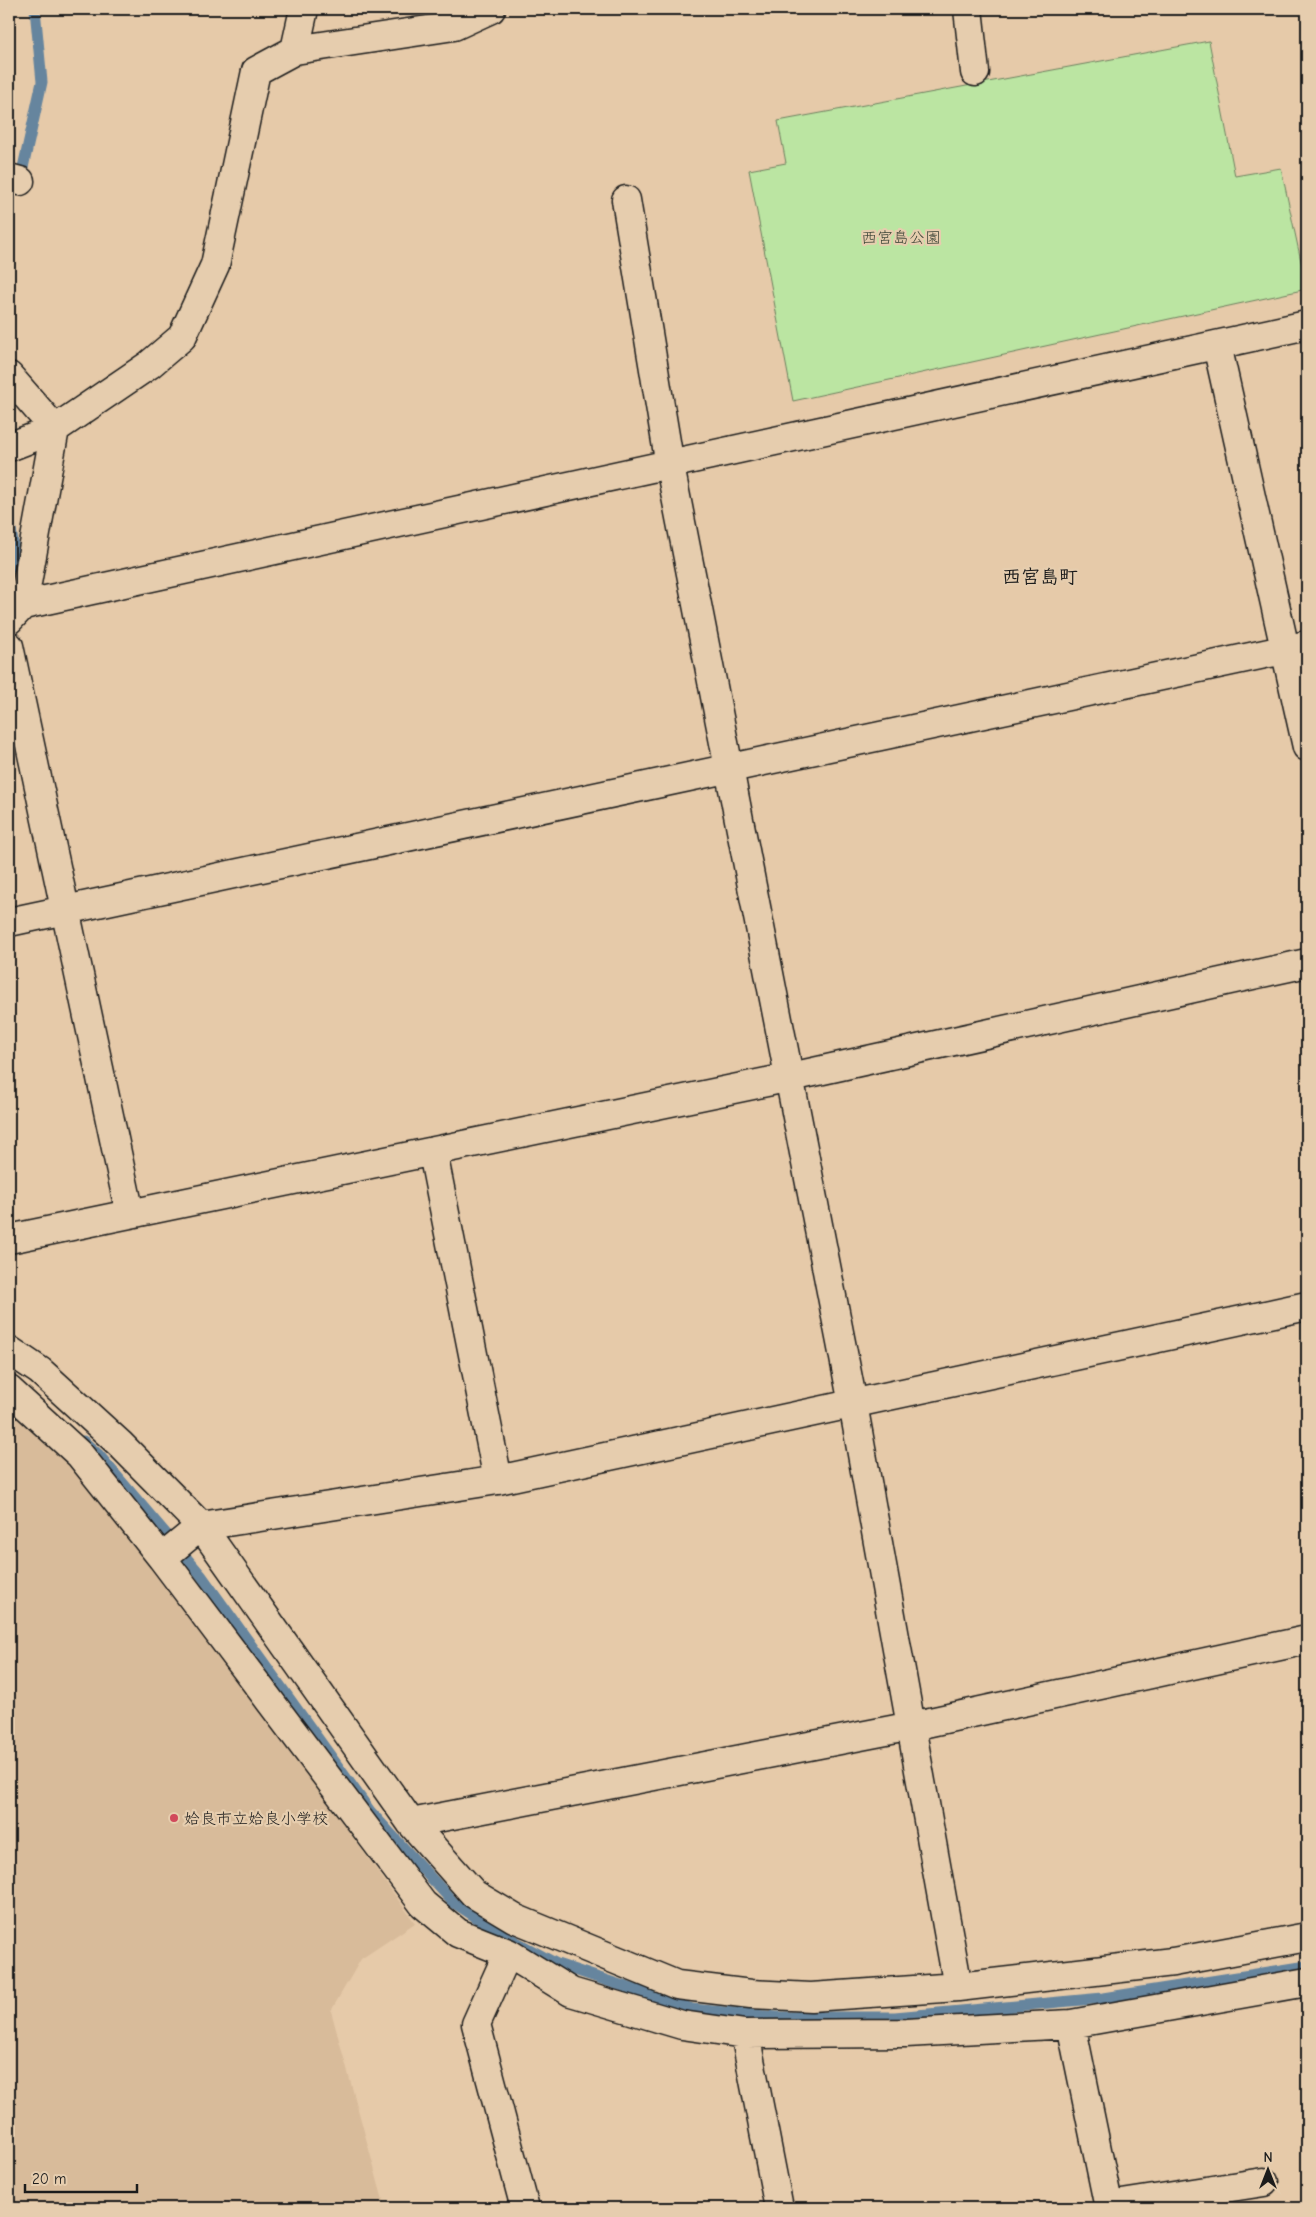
<svg xmlns="http://www.w3.org/2000/svg" width="1316" height="2217" font-family="'Comic Neue','Klee One',sans-serif">
  <style>
    .built { fill: #d8bb9a }
    .green { fill: #bbe5a2; stroke: #6c805f }
    .lines { fill: none; stroke-linecap: round; stroke-linejoin: round }
    .stream { stroke: #66859e; stroke-width: 11 }
    .minor-casing { stroke: #1c1c1c; stroke-width: 31 }
    .minor { stroke: #e6cdae; stroke-width: 28 }
    .poi-dot { fill: #d1495b; stroke: #e6cdae; stroke-width: 2 }
    .labels { text-anchor: middle; stroke-width: 4.5; stroke-linejoin: round; paint-order: stroke }
    .park-label { font-size: 16px; fill: #3c4437; stroke: #e6cdae }
    .poi-label { font-size: 16px; fill: #1c1c1c; stroke: #e6cdae; text-anchor: start }
    .quarter-label { font-size: 19px; font-weight: bold; fill: #1c1c1c; stroke: #e6cdae }
  </style>
  <rect width="100%" height="100%" fill="#e6caa9"/>
  <filter id="ink" filterUnits="userSpaceOnUse"><feTurbulence type="fractalNoise" baseFrequency=".02" numOctaves="2"/><feDisplacementMap in="SourceGraphic" scale="10" xChannelSelector="R" yChannelSelector="G"/><feConvolveMatrix kernelMatrix="1 2 1 2 8 2 1 2 1" color-interpolation-filters="sRGB"/></filter>
  <g filter="url(#ink)">
    <path class="built" d="M 9,1407 L 67,1459 L 154,1570 L 263,1713 L 415,1923 L 361,1959 L 331,2011 L 384,2204 L 374,2208 L 9,2208 Z"/>
    <path class="green" d="M 1209,41 L 1235,176 L 1281,168 L 1307,289 L 793,401 L 749,170 L 786,163 L 778,121 Z"/>
    <g class="lines">
      <path class="stream" d="M 20,181 L 42,82 L 35,9
        M 9,515 L 15,557 L 9,568
        M 83,1441 L 99,1455 L 201,1575 L 370,1811 L 453,1902 L 498,1932 L 557,1964 L 692,2009 L 776,2017 L 895,2017 L 1103,1998 L 1307,1966"/>
      <defs>
        <path id="minor" d="M 968,9 L 975,72
          M 295,50 L 304,9
          M 9,178 L 20,181
          M 626,200 L 670,466 L 853,1404 L 958,1987 L 1173,1962 L 1307,1937
          M 1217,345 L 1307,747
          M 9,376 L 55,429 L 23,605 L 9,620
          M 9,447 L 55,429 L 149,365 L 182,337 L 215,265 L 256,71 L 295,50 L 454,26 L 491,9
          M 23,605 L 1307,325
          M 9,646 L 130,1214
          M 9,922 L 1307,645
          M 433,1153 L 498,1480
          M 9,1239 L 791,1077 L 1307,963
          M 9,1350 L 40,1371 L 120,1444 L 201,1526 L 411,1823 L 474,1894 L 514,1918 L 677,1985 L 751,1994 L 811,1997 L 958,1987
          M 9,1390 L 80,1455 L 162,1558 L 423,1904 L 458,1933 L 508,1953 L 571,1992 L 682,2025 L 745,2034 L 906,2033 L 1071,2024 L 1307,1982
          M 162,1558 L 201,1526 L 498,1480 L 1307,1306
          M 411,1823 L 912,1726 L 1307,1640
          M 508,1953 L 476,2024 L 525,2208
          M 1071,2024 L 1109,2208
          M 745,2034 L 779,2208
          M 1109,2206 L 1264,2182"/>
      </defs>
      <use href="#minor" class="minor-casing"/>
      <use href="#minor" class="minor"/>
    </g>
  </g>
  <circle class="poi-dot" cx="174" cy="1818" r="5"/>
  <g class="labels">
    <g class="park-label">
      <text x="901" y="243">西宮島公園</text>
    </g>
    <g class="poi-label">
      <text x="184" y="1824">姶良市立姶良小学校</text>
    </g>
    <g class="quarter-label">
      <text x="1040" y="583">西宮島町</text>
    </g>
  </g>
  <rect width="1316" height="2217" fill="none" stroke="#e6cdae" stroke-width="30"/>
  <rect x="15" y="15" width="1286" height="2187" fill="none" stroke="#1c1c1c" stroke-width="2" filter="url(#ink)"/>
  <g transform="translate(1268 2170)" stroke="#e6cdae" stroke-width="4" paint-order="stroke">
  <path d="M0-4L9 19L0 12L-9 19Z" fill="#1c1c1c"/>
  <text y="-8" font-size="14" font-weight="bold" text-anchor="middle" fill="#1c1c1c">N</text>
  </g>
  <path d="M25 2184v8h112v-8" fill="none" stroke="#1c1c1c" stroke-width="2.5"/>
  <text x="32" y="2184" font-size="15" fill="#1c1c1c" stroke="#e6cdae" stroke-width="4" paint-order="stroke">20 m</text>
</svg>
